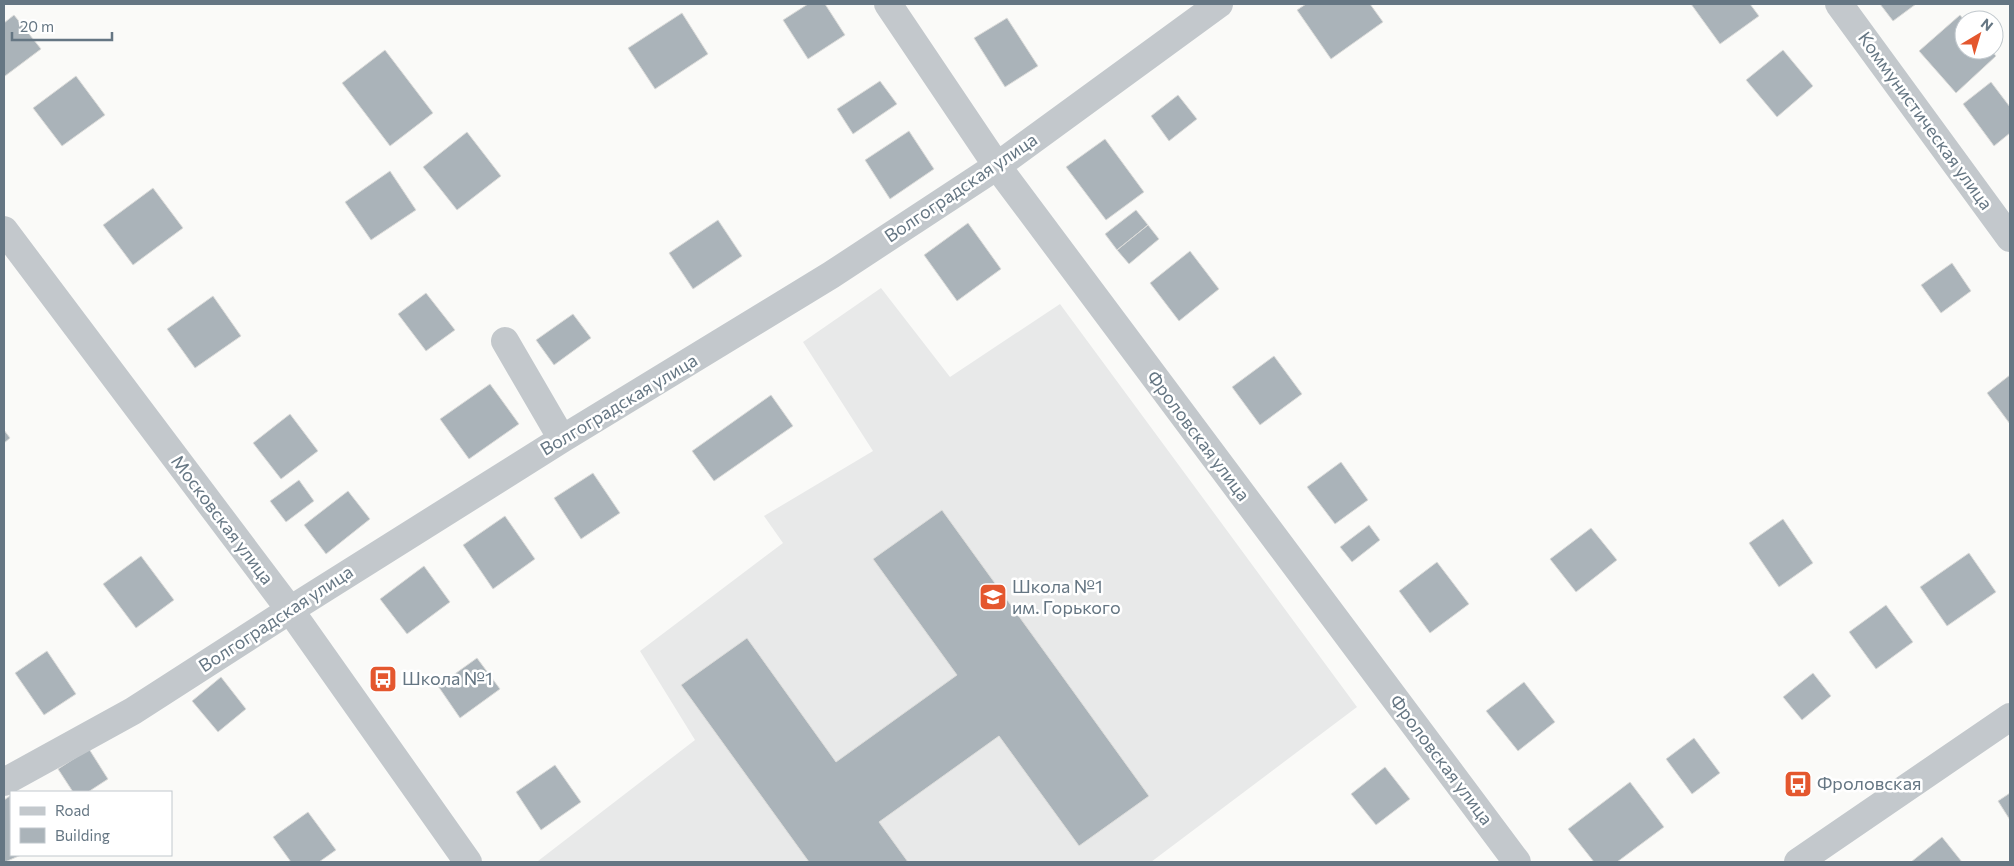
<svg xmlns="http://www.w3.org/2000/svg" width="2014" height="866" font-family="Commissioner,sans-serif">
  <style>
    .built { fill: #e8e9e9 }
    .building { fill: #aab3b9; stroke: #dcdcda }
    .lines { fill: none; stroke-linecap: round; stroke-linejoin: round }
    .minor { stroke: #c3c8cc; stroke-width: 28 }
    .labels { text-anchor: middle; stroke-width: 5; stroke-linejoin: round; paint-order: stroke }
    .street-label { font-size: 18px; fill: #657683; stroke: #fff }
    .poi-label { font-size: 18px; fill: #657683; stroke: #fff; text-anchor: start }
  </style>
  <rect width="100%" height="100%" fill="#fafaf8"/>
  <path class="built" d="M 881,288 L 950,377 L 1060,304 L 1357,707 L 1151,862 L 539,862 L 538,861 L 695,740 L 640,651 L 783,543 L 764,516 L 873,451 L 803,342 Z"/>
  <path class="building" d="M 808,4 L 825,4 L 845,35 L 808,59 L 783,20 Z
    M 1306,4 L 1370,4 L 1383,22 L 1331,59 L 1297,10 Z
    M 1691,4 L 1750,4 L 1759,16 L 1720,44 Z
    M 1880,4 L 1916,4 L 1893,21 Z
    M 682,13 L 708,54 L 655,89 L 628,48 Z
    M 14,15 L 41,49 L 5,76 L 4,74 L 4,23 Z
    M 1960,15 L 1964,20 L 1964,50 L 1991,50 L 1996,56 L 1956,93 L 1919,51 Z
    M 1007,18 L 1038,66 L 1005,87 L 974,38 Z
    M 385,50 L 433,113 L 390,146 L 342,83 Z
    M 1783,50 L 1813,86 L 1777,117 L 1746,80 Z
    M 76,76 L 105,115 L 62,146 L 33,108 Z
    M 880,81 L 897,104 L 853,134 L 837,109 Z
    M 1991,82 L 2010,107 L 2010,133 L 1994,146 L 1963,104 Z
    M 1178,95 L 1197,119 L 1169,141 L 1151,116 Z
    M 909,131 L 934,169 L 890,199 L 865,160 Z
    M 467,132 L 501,176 L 457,210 L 423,167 Z
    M 1105,139 L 1144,192 L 1106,220 L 1066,167 Z
    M 390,171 L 416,210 L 371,240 L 345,202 Z
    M 153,188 L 183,228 L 133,265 L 103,225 Z
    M 1136,210 L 1148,225 L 1117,250 L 1105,234 Z
    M 718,220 L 742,256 L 693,289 L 669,253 Z
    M 968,223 L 1001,269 L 957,301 L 924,255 Z
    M 1148,225 L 1159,239 L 1129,264 L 1117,250 Z
    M 1190,251 L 1219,289 L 1179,321 L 1150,283 Z
    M 1952,263 L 1971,291 L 1941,313 L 1921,285 Z
    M 426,293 L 455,330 L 426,351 L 398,314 Z
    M 213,296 L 241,336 L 195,368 L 167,329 Z
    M 573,314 L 591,338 L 554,365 L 536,340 Z
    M 1274,356 L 1302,394 L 1260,425 L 1232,387 Z
    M 2010,375 L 2010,424 L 1987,393 Z
    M 490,384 L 519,424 L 469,459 L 440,419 Z
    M 771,395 L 793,426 L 714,481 L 692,451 Z
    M 290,414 L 318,451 L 281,479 L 253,443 Z
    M 4,430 L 10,438 L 4,443 Z
    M 1341,462 L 1368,500 L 1335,524 L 1307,487 Z
    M 593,473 L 620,513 L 581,539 L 554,498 Z
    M 299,480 L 314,501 L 286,522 L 270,501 Z
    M 348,491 L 370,519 L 326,554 L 304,525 Z
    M 942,510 L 1149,796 L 1079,846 L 999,736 L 879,822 L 908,862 L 809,862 L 681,685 L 747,638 L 836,762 L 957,675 L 873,559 Z
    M 505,516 L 535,559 L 493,589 L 463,545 Z
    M 1783,519 L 1813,563 L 1779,587 L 1749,543 Z
    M 1369,525 L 1380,540 L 1352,562 L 1340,547 Z
    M 1591,528 L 1617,560 L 1576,592 L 1550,559 Z
    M 1969,553 L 1996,592 L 1947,626 L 1920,587 Z
    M 141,556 L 174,600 L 136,628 L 103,584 Z
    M 1437,562 L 1469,604 L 1430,633 L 1399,591 Z
    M 424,566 L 450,602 L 407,634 L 380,599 Z
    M 1886,605 L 1913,642 L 1876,669 L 1849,632 Z
    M 47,651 L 76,694 L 44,715 L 15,673 Z
    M 477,658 L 500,689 L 460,718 L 438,686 Z
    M 1813,673 L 1831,696 L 1802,720 L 1783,697 Z
    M 221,677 L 246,709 L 218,732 L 192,701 Z
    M 1524,682 L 1555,722 L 1518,751 L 1486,711 Z
    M 1694,738 L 1720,773 L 1692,794 L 1666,759 Z
    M 89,749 L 108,779 L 88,792 L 73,792 L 58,769 Z
    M 555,765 L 581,802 L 541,830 L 516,792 Z
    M 1385,767 L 1410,799 L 1376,825 L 1351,794 Z
    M 1630,782 L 1664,827 L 1617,862 L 1594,862 L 1568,829 Z
    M 2010,793 L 2010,820 L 1998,801 Z
    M 10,796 L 11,855 L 21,855 L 5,862 L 4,859 L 4,800 Z
    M 308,812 L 336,850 L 319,862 L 291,862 L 273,837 Z
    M 1942,837 L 1962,862 L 1911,862 Z"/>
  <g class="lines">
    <path class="minor" d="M 888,4 L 997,166 L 1517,862
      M 1839,4 L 2010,238
      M 4,230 L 290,610 L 468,862
      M 505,341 L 562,439
      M 4,782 L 133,711 L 290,610 L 562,439 L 831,275 L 997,166 L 1219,4
      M 1798,862 L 2010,717"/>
  </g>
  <defs>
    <symbol id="school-square" viewBox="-11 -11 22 22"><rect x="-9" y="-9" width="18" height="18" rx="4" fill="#e4572e" stroke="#fff"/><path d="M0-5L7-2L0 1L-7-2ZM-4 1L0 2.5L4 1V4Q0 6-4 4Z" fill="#fff"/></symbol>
    <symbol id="bus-square" viewBox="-11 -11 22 22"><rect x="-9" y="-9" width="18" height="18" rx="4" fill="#e4572e" stroke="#fff"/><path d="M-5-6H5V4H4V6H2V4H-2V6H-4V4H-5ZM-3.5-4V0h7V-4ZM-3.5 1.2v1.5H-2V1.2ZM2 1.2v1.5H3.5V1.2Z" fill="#fff"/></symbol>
  </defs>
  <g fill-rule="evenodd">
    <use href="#school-square" x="977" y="581" width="32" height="32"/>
    <use href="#bus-square" x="367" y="663" width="32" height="32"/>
    <use href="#bus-square" x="1782" y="768" width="32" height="32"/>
  </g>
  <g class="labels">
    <g class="street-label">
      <text transform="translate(1925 121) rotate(54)" y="6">Коммунистическая улица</text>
      <text transform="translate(961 188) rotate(-34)" y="6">Волгоградская улица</text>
      <text transform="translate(619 405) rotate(-31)" y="6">Волгоградская улица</text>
      <text transform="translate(1198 436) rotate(53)" y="6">Фроловская улица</text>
      <text transform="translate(222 520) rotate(53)" y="6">Московская улица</text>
      <text transform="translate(276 619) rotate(-33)" y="6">Волгоградская улица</text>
      <text transform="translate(1441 760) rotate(53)" y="6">Фроловская улица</text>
    </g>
    <g class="poi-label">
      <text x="1012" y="593">Школа №1<tspan x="1012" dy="21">им. Горького</tspan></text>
      <text x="402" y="685">Школа №1</text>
      <text x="1817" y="790">Фроловская</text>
    </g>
  </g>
  <rect width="2014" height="866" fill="none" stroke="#657683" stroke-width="10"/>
  <rect x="10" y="791" width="162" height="65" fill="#ffffff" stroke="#c1c8cd"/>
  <rect x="20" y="807" width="25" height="8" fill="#c3c8cc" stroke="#c1c8cd"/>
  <text x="55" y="816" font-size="15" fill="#657683">Road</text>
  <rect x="20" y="828" width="25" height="15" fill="#aab3b9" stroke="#c1c8cd"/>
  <text x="55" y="841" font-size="15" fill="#657683">Building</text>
  <g transform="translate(1979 35) rotate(38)"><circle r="24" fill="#ffffff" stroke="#c1c8cd"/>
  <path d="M0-4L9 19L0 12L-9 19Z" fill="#e4572e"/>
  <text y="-8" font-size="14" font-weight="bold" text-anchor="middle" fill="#657683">N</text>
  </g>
  <path d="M12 32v8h100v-8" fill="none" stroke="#657683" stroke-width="2.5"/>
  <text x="20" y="32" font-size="15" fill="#657683" stroke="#ffffff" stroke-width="4" paint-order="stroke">20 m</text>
</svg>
